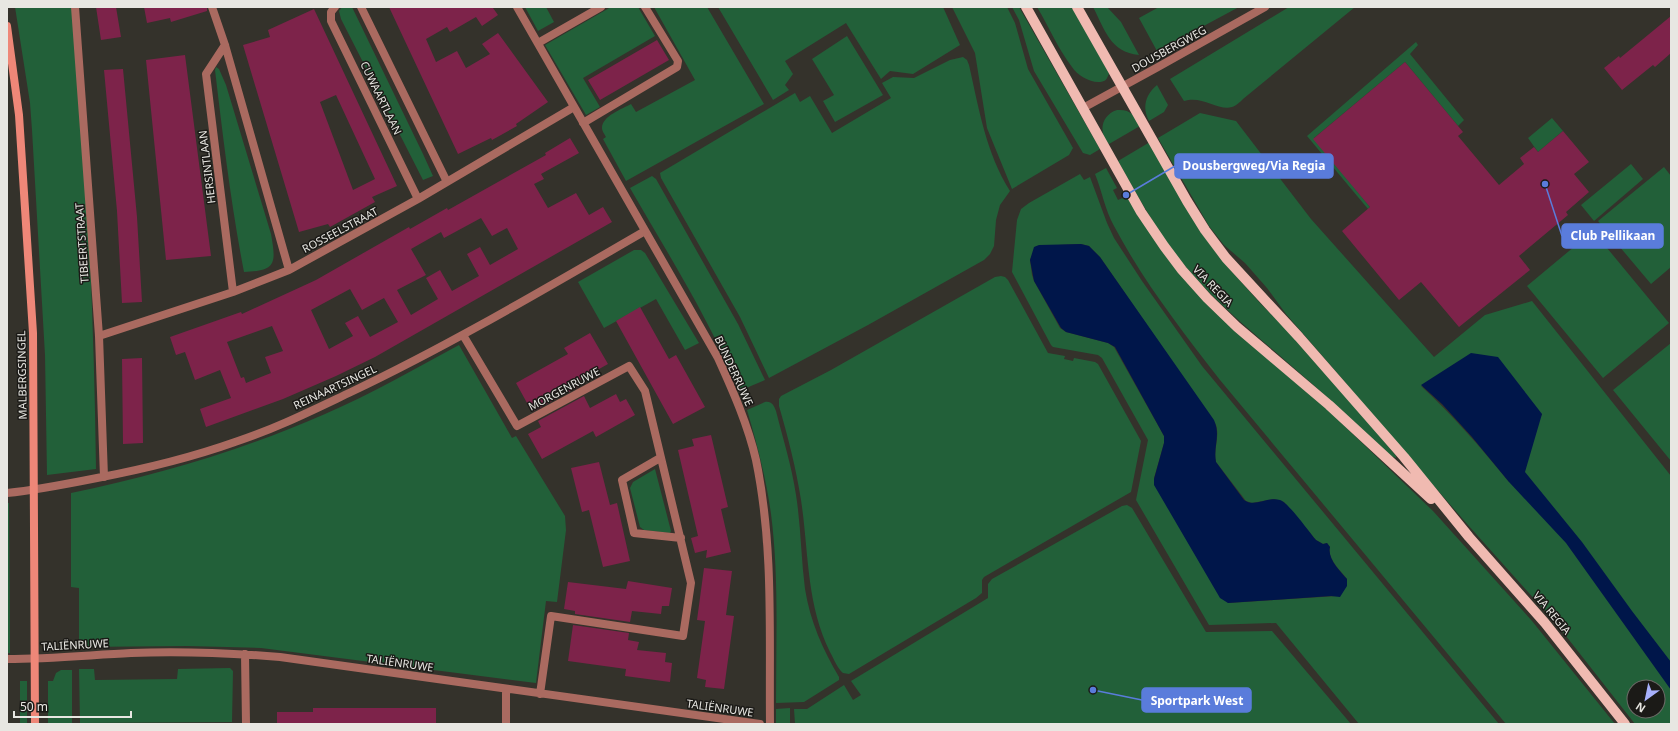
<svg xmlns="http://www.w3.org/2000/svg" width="1678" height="731" font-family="'Noto Sans',sans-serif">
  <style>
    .green { fill: #226039; fill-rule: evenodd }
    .water { fill: #00164a }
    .building { fill: #7d234a; fill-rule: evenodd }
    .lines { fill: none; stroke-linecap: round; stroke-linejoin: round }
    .street { stroke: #aa6a60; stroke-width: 8 }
    .secondary { stroke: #ee8778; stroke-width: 8 }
    .primary { stroke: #f0bab1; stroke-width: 10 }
    .labels { text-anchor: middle; stroke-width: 3; stroke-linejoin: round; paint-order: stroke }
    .street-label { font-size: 11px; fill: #e8e7e2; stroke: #1b1a17 }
    .leader { fill: none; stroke: #5a7cdb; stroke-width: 1.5 }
    .callout-dot { fill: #5a7cdb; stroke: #1b1a17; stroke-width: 1.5 }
    .callout { fill: #5a7cdb; stroke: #5a7cdb; stroke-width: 1.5 }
    .callout-label { font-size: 12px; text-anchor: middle; font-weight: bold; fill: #fff }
  </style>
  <rect width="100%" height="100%" fill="#34322b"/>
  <path class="green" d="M 15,7 L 73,7 C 87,161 94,315 96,469 L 47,475 L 45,355 L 32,130 L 30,103 Z
    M 342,7 L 352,7 L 423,154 L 433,176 L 423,180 L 341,19 L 339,11 Z
    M 525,7 L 546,7 L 554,22 L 538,31 Z
    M 611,7 L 638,7 L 655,36 L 583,78 L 600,107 L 586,115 L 545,45 Z
    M 654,7 L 707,7 L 764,104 L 626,181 L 603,139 L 606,137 C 605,135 602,131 602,128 C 602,116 622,109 631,104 L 636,112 L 695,80 Z
    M 718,7 L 943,7 L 960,45 L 913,74 L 890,71 L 881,79 L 846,23 L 785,61 L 793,74 L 785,85 L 789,90 L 773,100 Z
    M 952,7 L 1007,7 L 1015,23 L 1028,69 L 1073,148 L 1069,155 L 1012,189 L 987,128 L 975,53 Z
    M 1012,7 L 1019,7 L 1100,149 L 1090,155 L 1083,153 L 1034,71 L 1019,20 Z
    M 1037,7 L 1072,7 L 1109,73 C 1107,80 1105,82 1098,82 C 1089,82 1077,75 1072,67 C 1058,49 1049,27 1037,7 Z
    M 1093,7 L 1107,7 L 1121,22 L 1139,55 C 1110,52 1105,30 1093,7 Z
    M 1159,7 L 1239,7 L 1157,51 L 1139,18 Z
    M 1289,7 L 1355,7 L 1243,99 C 1240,102 1236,106 1232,107 C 1218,111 1202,95 1184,101 L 1170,79 Z
    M 847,36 L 883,95 L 835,122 L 823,101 L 834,95 L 812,59 Z
    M 1416,42 L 1418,45 L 1410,54 L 1464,120 L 1458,126 L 1405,62 L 1314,138 L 1370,207 L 1368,209 L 1307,136 Z
    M 963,57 L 967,60 L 969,65 C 979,109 986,153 1010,191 L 1000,205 L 996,220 L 994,246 L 990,254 L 984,260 L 868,325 L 769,378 L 740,317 L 661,178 L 660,173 L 795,93 L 800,102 L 810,96 L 832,133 L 891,98 L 882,83 L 893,77 L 914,78 L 950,60 Z
    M 216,67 L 219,69 L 226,85 L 271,234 C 276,263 277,271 244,272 C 231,205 223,137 215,70 Z
    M 1157,85 L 1168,105 L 1164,112 L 1149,121 C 1142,108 1145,95 1157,85 Z
    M 1117,110 C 1130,109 1135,115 1140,126 L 1109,144 C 1098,133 1101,115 1117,110 Z
    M 1200,113 L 1236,121 L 1311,219 L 1434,357 L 1485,315 L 1532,301 L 1671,476 L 1671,724 L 1635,724 L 1555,622 L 1468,525 L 1385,430 L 1345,382 L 1286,314 L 1267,288 L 1245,263 L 1224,245 L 1209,226 L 1158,138 ZM 1421,386 L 1542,414 L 1509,482 C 1481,448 1453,415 1421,386 ZM 1634,687 L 1658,687 L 1658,711 L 1634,711 Z
    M 1552,118 L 1563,131 L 1538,152 L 1528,138 Z
    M 1150,142 L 1227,266 L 1260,303 L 1294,337 L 1382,439 L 1396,456 L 1396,458 L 1391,456 C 1357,424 1322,392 1287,362 C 1255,334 1221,307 1193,275 C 1162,241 1140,200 1118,161 Z
    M 1631,164 L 1643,179 L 1594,221 L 1581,205 Z
    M 1664,167 L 1671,176 L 1671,267 L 1651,284 L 1598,221 Z
    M 1106,168 L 1117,188 L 1113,190 L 1118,200 L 1127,196 L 1162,251 L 1433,511 L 1532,621 L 1615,724 L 1506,724 L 1220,380 C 1182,331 1143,281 1114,226 C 1105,210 1102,191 1095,174 Z
    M 1080,174 L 1084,180 L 1090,177 L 1107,223 L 1114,238 L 1142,281 L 1202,366 L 1499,724 L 1359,724 L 1276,623 L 1209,625 L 1136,500 L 1148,440 L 1102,358 L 1098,355 L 1053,347 L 1051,345 L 1012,272 L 1017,220 L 1021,209 L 1029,203 ZM 1081,244 L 1089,246 L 1100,257 L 1216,425 C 1220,437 1213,450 1216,462 L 1246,501 L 1252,503 L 1274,499 L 1284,502 L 1316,540 L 1323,544 L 1327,543 L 1330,547 C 1327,559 1340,570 1347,579 L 1337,596 L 1228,603 L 1154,482 L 1154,478 L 1164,443 L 1164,436 L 1114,347 L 1108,343 L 1066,332 L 1060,328 L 1034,281 L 1032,275 L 1030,260 L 1036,246 Z
    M 652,176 L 656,179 L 738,324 L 765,380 L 739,391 C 710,320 668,254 630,188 Z
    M 1593,231 L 1669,323 L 1603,378 L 1527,286 Z
    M 634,250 L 641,250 L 645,253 L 699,343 L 685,350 L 656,299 L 604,328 L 578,282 Z
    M 1001,276 L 1005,277 L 1008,280 L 1048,353 L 1065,356 L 1064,359 L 1073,361 L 1074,358 L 1095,362 L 1098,364 L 1141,441 L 1131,492 L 984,577 L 982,580 L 982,593 L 976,598 L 849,674 L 843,673 C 837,668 834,659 830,652 C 806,603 809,553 801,500 C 796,468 788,437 779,406 L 779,399 L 781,396 L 831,370 L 995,277 Z
    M 1671,343 L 1671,461 L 1613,390 Z
    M 459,345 L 512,438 L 516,436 L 565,516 L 566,530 L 557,602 L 546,601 L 536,683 L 261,648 L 187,646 L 79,647 L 79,588 L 71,587 L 71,493 C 158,475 243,450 325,414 C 371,394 415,369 459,345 Z
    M 765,402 C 772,401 774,406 776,411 C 783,439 792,467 796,495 C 801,526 801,558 805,589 C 810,621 823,650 839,677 L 839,680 L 804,702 L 776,703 C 776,640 779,576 771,514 C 766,478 757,444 747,410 Z
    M 655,469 L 671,531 L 670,533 L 644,530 L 640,527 L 630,488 L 633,482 Z
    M 7,503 L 9,503 L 10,653 L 7,653 Z
    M 1127,505 L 1132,508 L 1206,632 L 1272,631 L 1351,724 L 795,724 L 794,709 L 807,709 L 844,685 L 853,700 L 861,695 L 851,681 L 988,598 L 988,584 L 992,579 L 1122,506 Z
    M 230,668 L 233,671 L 232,722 L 80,723 L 79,669 L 94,669 L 95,680 L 177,679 L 178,669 Z
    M 61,670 L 72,670 L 72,724 L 48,724 L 48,681 L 53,681 L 56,673 Z
    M 20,681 L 27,681 L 27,724 L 20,724 Z
    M 790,708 L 790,724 L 776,724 L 776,709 Z"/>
  <path class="water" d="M 1081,244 L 1089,246 L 1100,257 L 1214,420 C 1221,436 1213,446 1216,462 L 1244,500 C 1255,508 1268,496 1280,500 C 1289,503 1309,532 1316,540 L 1323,544 L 1327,543 L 1330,547 C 1327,558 1340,571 1347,579 L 1347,586 L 1340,597 L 1331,596 L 1228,603 L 1220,598 L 1154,485 L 1154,479 L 1164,443 L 1164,436 L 1115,347 L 1108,343 L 1066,332 L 1061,328 L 1034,281 L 1030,260 L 1034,247 L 1039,245 Z
    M 1471,353 L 1498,357 L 1542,414 L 1525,472 L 1582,542 L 1632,611 L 1671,662 L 1671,690 L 1566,543 L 1509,482 L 1472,437 L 1442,404 L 1421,385 Z"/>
  <path class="building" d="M 96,7 L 116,7 L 121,37 L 101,40 Z
    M 144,7 L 207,7 L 207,11 L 171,22 L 170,18 L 147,23 Z
    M 389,7 L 494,7 L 493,8 L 498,15 L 482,26 L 476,17 L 450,32 L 447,27 L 426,39 L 436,62 L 457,51 L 466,68 L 490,54 L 482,44 L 498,33 L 548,102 L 516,124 L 517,126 L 492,140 L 491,138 L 458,154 Z
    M 314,9 L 397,186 L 372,197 L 375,202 L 330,227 L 328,224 L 299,232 L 243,45 L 270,37 L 268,30 ZM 336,95 L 375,179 L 353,190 L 320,102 Z
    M 1671,16 L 1671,53 L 1655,67 L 1653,65 L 1622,90 L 1604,68 L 1619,56 L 1620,58 Z
    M 657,40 L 669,60 L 600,100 L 588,80 Z
    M 185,55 L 211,256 L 166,260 L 146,60 Z
    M 1405,62 L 1463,132 L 1458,136 L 1499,185 L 1524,164 L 1520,158 L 1534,147 L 1538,152 L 1563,131 L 1589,162 L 1574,174 L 1589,192 L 1566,212 L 1568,215 L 1519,256 L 1530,270 L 1459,327 L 1421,282 L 1399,300 L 1342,231 L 1370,207 L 1313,139 Z
    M 123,69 L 137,217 L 142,302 L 122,303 L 117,211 L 104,70 Z
    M 570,138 L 579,153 L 541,174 L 544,179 L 534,184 L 548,208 L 576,193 L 589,215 L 603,207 L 612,222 L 375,357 L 336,376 L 283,399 L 206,427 L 200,409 L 231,398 L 220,370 L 195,380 L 185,352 L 176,355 L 170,337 L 241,312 L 242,314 L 316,280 L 409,227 L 410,229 L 447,208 L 448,210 L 546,155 L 545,153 ZM 481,218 L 492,236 L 507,228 L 518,249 L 490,265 L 480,247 L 467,254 L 479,276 L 452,291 L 440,270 L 426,278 L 438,299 L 411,315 L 397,290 L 426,275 L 411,249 L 441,232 L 444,238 ZM 350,289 L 362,310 L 384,298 L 398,322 L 370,337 L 358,316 L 345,323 L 353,336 L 329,349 L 311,310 ZM 272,326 L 283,351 L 265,357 L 271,373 L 246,383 L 244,377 L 241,378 L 227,342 Z
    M 640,307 L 669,359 L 676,355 L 705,407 L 673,424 L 616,321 Z
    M 590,333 L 608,364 L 576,382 L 578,387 L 532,412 L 516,383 L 568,354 L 564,348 Z
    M 142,358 L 143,443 L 123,444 L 122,359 Z
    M 616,394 L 620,402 L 626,399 L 635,415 L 596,437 L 593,431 L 542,459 L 528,434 L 541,427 L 538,421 L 584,396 L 590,408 Z
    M 711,435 L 728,507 L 721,509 L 731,552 L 706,558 L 707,550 L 695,553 L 691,538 L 698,536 L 678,450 L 694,446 L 692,439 Z
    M 599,462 L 610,505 L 617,503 L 630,561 L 603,567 L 589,510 L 582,512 L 571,468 Z
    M 704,568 L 732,571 L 726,615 L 734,616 L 724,689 L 705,687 L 706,680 L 697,678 L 705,621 L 697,620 Z
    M 628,581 L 672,588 L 669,606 L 662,606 L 661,614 L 632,611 L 630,622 L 575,614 L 575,611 L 564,609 L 568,582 L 626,589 Z
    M 573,625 L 629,633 L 628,640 L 639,642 L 637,650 L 666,653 L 665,662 L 672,663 L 670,682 L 625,676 L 626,669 L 568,661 Z
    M 313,708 L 436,708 L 436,724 L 277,724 L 277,712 L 313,712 Z"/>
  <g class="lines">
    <path class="street" d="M 75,7 L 99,336 L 104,477
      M 212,7 L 225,45 L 289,270
      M 335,7 L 331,12 L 331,21 L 418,199
      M 361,7 L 447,182
      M 517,7 L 718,358 C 733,391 748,425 756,460 C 774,547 769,636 770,724
      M 538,43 L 601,7
      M 225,45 L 206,74 L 233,292
      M 1083,108 L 1158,67 L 1265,7
      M 583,123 L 677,67 L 678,61 L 645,7
      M 463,335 L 517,426 L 629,366 L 645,391 L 691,583 L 683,636 L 551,616 L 540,694
      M 99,336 L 233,292 L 289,270 L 418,199 L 574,107
      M 660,458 L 622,480 L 634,533 L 681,538
      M 7,493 C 37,490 67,484 97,478 C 144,469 190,458 235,442 C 275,429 313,410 351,392 C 452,344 548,287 645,231
      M 245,654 L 246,724
      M 7,659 C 49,659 90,655 131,653 C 181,651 231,653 280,657 L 760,724
      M 506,724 L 506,689"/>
    <path class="secondary" d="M 7,26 L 19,115 L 33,333 L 35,724"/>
    <path class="primary" d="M 1026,7 L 1141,212 L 1164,246 L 1182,270 L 1207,298 L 1237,327 L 1329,405 L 1431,499
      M 1077,7 L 1187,201 L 1205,230 L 1226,258 L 1299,337 L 1404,457 L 1469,537 L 1545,623 L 1625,724"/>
  </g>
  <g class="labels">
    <g class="street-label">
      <text transform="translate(1169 49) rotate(-29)" y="4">DOUSBERGWEG</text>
      <text transform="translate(381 98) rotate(64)" y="4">CUWAARTLAAN</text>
      <text transform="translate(207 167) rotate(-97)" y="4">HERSINTLAAN</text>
      <text transform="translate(340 230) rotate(-28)" y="4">ROSSEELSTRAAT</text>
      <text transform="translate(82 243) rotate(-94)" y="4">TIBEERTSTRAAT</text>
      <text transform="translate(1213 286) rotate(46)" y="4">VIA REGIA</text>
      <text transform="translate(734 371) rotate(65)" y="4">BUNDERRUWE</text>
      <text transform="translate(22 375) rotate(-91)" y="4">MALBERGSINGEL</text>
      <text transform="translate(335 387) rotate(-25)" y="4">REINAARTSINGEL</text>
      <text transform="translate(564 389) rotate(-28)" y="4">MORGENRUWE</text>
      <text transform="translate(1552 613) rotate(50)" y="4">VIA REGIA</text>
      <text transform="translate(75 645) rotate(-3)" y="4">TALIËNRUWE</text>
      <text transform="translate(400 663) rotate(8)" y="4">TALIËNRUWE</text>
      <text transform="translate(720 708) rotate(8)" y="4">TALIËNRUWE</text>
    </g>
  </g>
  <path class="leader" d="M1126 195L1175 166M1545 184L1562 236M1093 690L1142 700"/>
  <g class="callout-dot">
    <circle cx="1126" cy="195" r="4"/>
    <circle cx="1545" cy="184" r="4"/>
    <circle cx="1093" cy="690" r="4"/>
  </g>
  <g class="callout">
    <rect x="1175" y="154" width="158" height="24" rx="4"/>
    <rect x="1562" y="224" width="101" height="24" rx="4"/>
    <rect x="1142" y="688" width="109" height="24" rx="4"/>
  </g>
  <g class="callout-label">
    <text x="1254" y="170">Dousbergweg/Via Regia</text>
    <text x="1613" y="240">Club Pellikaan</text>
    <text x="1197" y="705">Sportpark West</text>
  </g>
  <rect width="1678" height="731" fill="none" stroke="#e8e7e2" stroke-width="16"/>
  <g transform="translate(1646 699) rotate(213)"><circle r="19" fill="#1b1a17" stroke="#6d6c68"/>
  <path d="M0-3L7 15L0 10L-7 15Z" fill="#a7b1fc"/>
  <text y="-6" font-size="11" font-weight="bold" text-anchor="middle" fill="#e8e7e2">N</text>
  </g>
  <path d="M14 711v6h117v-6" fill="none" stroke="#e8e7e2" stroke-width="2"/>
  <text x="20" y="711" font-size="12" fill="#e8e7e2" stroke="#1b1a17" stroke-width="3" paint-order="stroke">50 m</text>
</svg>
